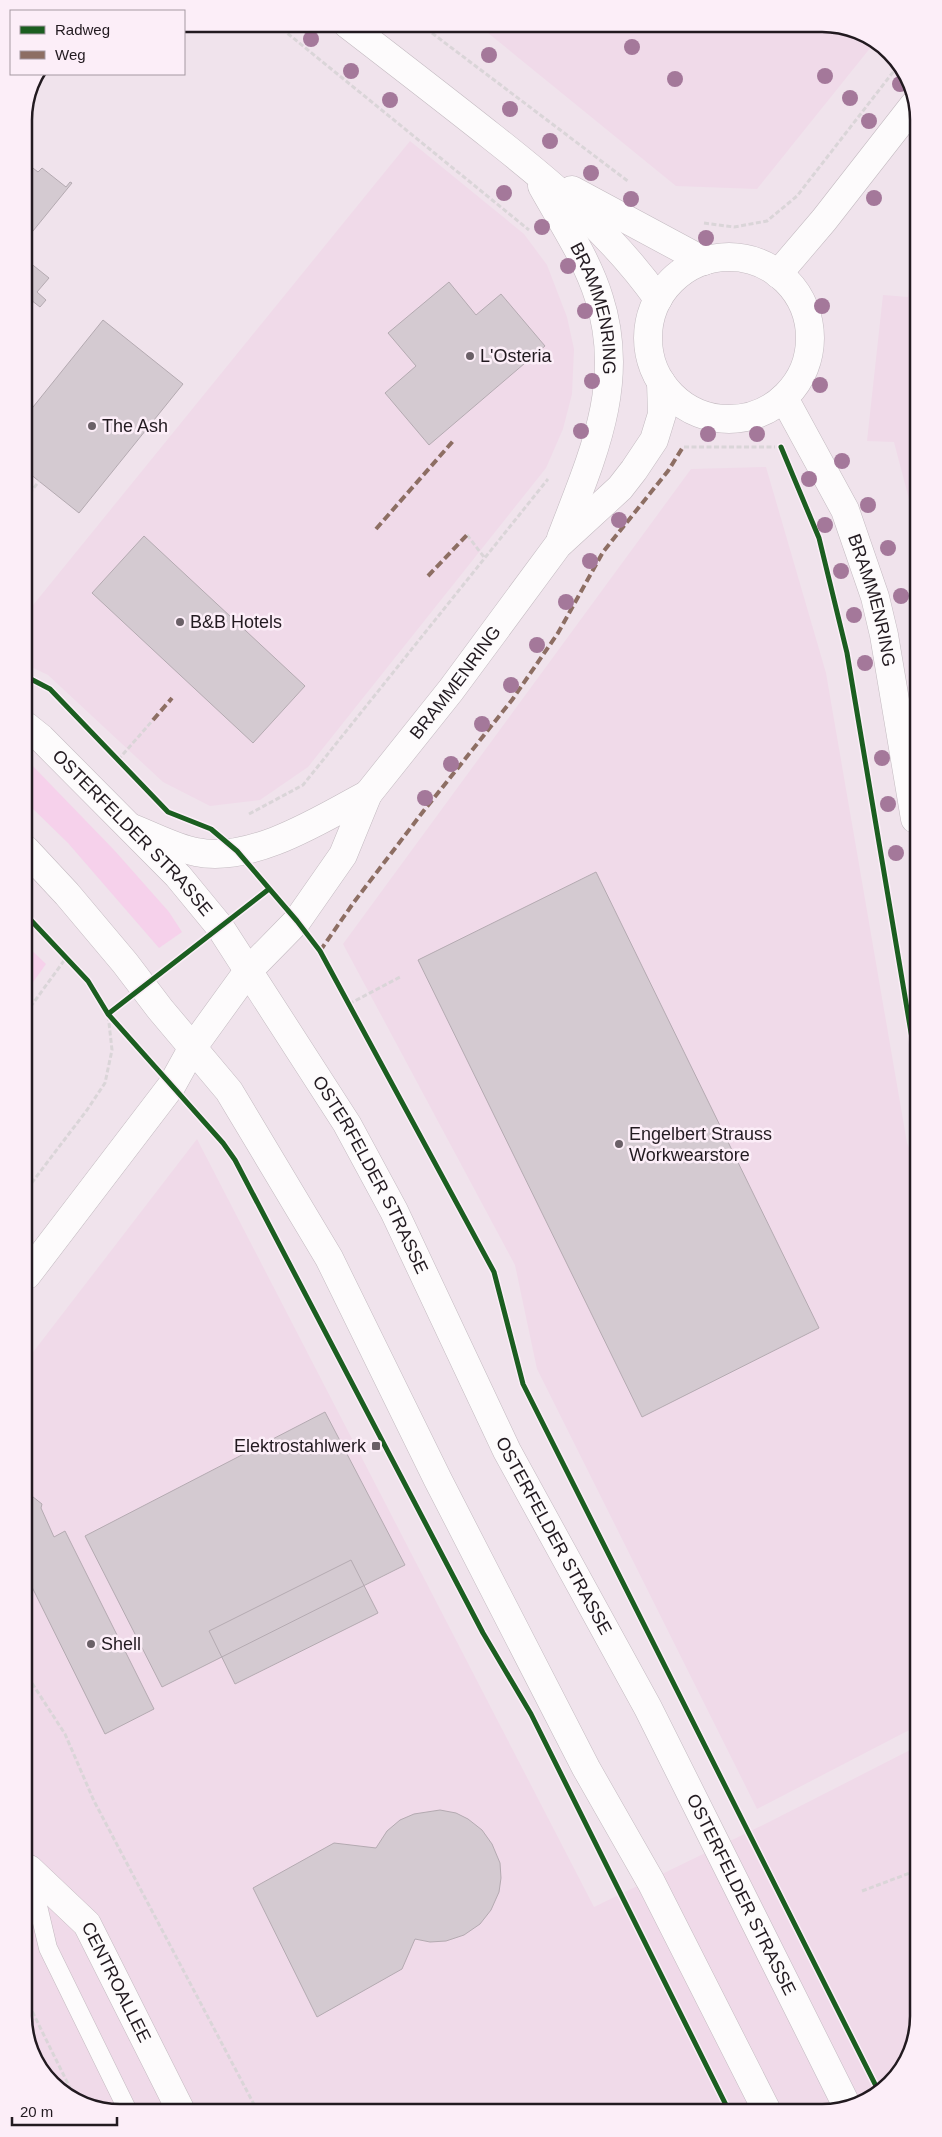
<svg xmlns="http://www.w3.org/2000/svg" width="942" height="2137" font-family="Arial,sans-serif">
  <style>
    .built { fill: #f0dae9 }
    .green { fill: #f6d1eb }
    .building { fill: #d4cad1; stroke: #b4aab1 }
    .lines { fill: none; stroke-linecap: round; stroke-linejoin: round }
    .service-casing { stroke: #c3bac0; stroke-width: 19 }
    .minor-casing { stroke: #c3bac0; stroke-width: 29 }
    .tertiary-casing { stroke: #c3bac0; stroke-width: 29 }
    .secondary-casing { stroke: #c3bac0; stroke-width: 29 }
    .path { stroke: #dad5d8; stroke-width: 3; stroke-dasharray: 5 2.5; stroke-linecap: butt }
    .service { stroke: #fdfbfc; stroke-width: 18 }
    .minor { stroke: #fdfbfc; stroke-width: 28 }
    .tertiary { stroke: #fdfbfc; stroke-width: 28 }
    .secondary { stroke: #fdfbfc; stroke-width: 28 }
    .quiet { stroke: #8d6e63; stroke-width: 4; stroke-dasharray: 8 4; stroke-linecap: butt }
    .cycleway-casing { stroke: #fceef8; stroke-width: 8 }
    .cycleway { stroke: #1b5e20; stroke-width: 5 }
    .tree { fill: #a4789a }
    .poi-dot { fill: #6a6067; stroke: #fceef8; stroke-width: 2 }
    .labels { text-anchor: middle; stroke-width: 5; stroke-linejoin: round; paint-order: stroke }
    .street-label { font-size: 18px; fill: #221a20; stroke: #fceef8 }
    .poi-label { font-size: 18px; fill: #221a20; stroke: #fceef8; text-anchor: start }
    .rim { fill: none; stroke: #221a20; stroke-width: 2.5 }
  </style>
  <rect width="100%" height="100%" fill="#f0e3ec"/>
  <path class="built" d="M 477,24 L 828,24 L 875,42 L 757,189 L 676,186 Z
    M 410,141 L 524,234 L 547,265 L 567,317 L 574,349 L 572,394 L 563,429 L 546,468 L 308,767 L 260,800 L 210,806 L 163,782 L 48,675 L 25,664 L 25,615 Z
    M 912,257 L 913,257 L 914,518 L 894,442 L 867,441 L 883,295 L 908,297 Z
    M 766,467 L 826,673 L 907,1143 L 916,1165 L 917,1726 L 757,1809 L 537,1369 L 515,1265 L 343,944 L 691,469 Z
    M 197,1139 L 594,1907 L 769,1822 L 918,1746 L 918,2017 L 898,2075 L 853,2108 L 114,2113 L 61,2093 L 29,2048 L 27,1360 Z"/>
  <path class="green" d="M 26,759 L 115,851 L 169,912 L 182,932 L 159,948 L 68,843 L 26,802 Z
    M 26,945 L 46,964 L 26,992 Z"/>
  <path class="building" d="M 24,161 L 38,172 L 42,168 L 66,187 L 70,182 L 72,183 L 24,242 Z
    M 24,258 L 49,278 L 37,292 L 46,300 L 40,307 L 31,300 L 24,308 Z
    M 449,282 L 476,315 L 501,294 L 545,346 L 429,445 L 385,393 L 416,366 L 388,333 Z
    M 103,320 L 183,384 L 79,513 L 25,470 L 25,417 Z
    M 144,536 L 305,686 L 253,743 L 92,593 Z
    M 596,872 L 819,1328 L 642,1417 L 418,960 Z
    M 325,1412 L 405,1565 L 162,1687 L 85,1536 Z
    M 28,1493 L 42,1504 L 41,1508 L 54,1537 L 65,1531 L 154,1709 L 105,1734 L 28,1579 Z
    M 351,1560 L 378,1613 L 235,1684 L 209,1631 Z
    M 440,1810 L 456,1813 L 468,1819 L 482,1830 L 492,1844 L 500,1863 L 501,1878 L 499,1892 L 491,1910 L 480,1924 L 464,1935 L 446,1941 L 430,1942 L 415,1939 L 402,1969 L 317,2017 L 253,1888 L 334,1843 L 376,1848 L 387,1831 L 400,1820 L 414,1814 Z"/>
  <g class="lines">
    <defs>
      <path id="service" d="M 30,1872 L 48,1948 L 129,2113"/>
      <g id="minor">
        <path d="M 347,24 C 395,61 443,98 491,136 C 552,184 613,235 658,299"/>
        <path id="s1" d="M 542,186 C 562,222 587,259 599,298 C 627,384 591,459 561,538"/>
        <path d="M 572,190 L 704,261"/>
        <circle cx="729" cy="338" r="81"/>
        <path d="M 778,274 L 824,220 L 913,106"/>
        <path id="s2" d="M 784,398 L 845,510 L 875,597 L 884,635 L 915,819"/>
        <path d="M 132,828 C 153,836 175,848 196,852 C 251,864 322,819 368,794"/>
        <path id="s3" d="M 248,971 L 297,921 L 343,855 L 368,794 L 451,690 L 558,545 L 620,488 L 634,470 L 654,440 L 662,414 L 661,382"/>
      </g>
      <g id="tertiary">
        <path d="M 27,1275 L 172,1085 L 193,1047"/>
        <path id="s4" d="M 29,1869 L 87,1924 L 182,2113"/>
      </g>
      <g id="secondary">
        <path id="s5" d="M 26,726 L 41,738 L 178,876 L 220,927 L 347,1124 L 394,1211 L 507,1451 L 648,1708 L 848,2108"/>
        <path d="M 26,850 L 67,894 L 125,963 L 160,1009 L 229,1091 L 329,1258 L 438,1480 L 586,1768 L 651,1882 L 766,2109"/>
        <path d="M 193,1047 L 248,971"/>
      </g>
    </defs>
    <use href="#service" class="service-casing"/>
    <use href="#minor" class="minor-casing"/>
    <use href="#tertiary" class="tertiary-casing"/>
    <use href="#secondary" class="secondary-casing"/>
    <path class="path" d="M 276,24 L 529,230
      M 420,24 L 629,182
      M 704,223 L 734,227 L 767,221 L 797,196 L 897,67
      M 684,447 L 775,447
      M 25,500 L 39,481
      M 467,535 L 484,557
      M 118,760 L 153,720
      M 249,814 L 303,785 L 548,479
      M 349,1004 L 402,976
      M 26,1013 L 66,958
      M 27,1189 L 87,1110 L 105,1083 L 112,1050 L 108,1014
      M 28,1677 L 65,1734 L 94,1801 L 258,2112
      M 862,1891 L 918,1870
      M 29,2005 L 75,2098"/>
    <use href="#service" class="service"/>
    <use href="#minor" class="minor"/>
    <use href="#tertiary" class="tertiary"/>
    <use href="#secondary" class="secondary"/>
    <path class="quiet" d="M 376,529 L 454,440
      M 428,576 L 467,535
      M 153,720 L 172,698
      M 320,951 L 354,902 L 422,813 L 512,700 L 558,633 L 603,552 L 668,471 L 683,447"/>
    <defs>
      <path id="cycleway" d="M 781,447 L 819,538 L 847,653 L 916,1062
        M 25,676 L 50,689 L 168,812 L 211,829 L 237,851 L 297,921 L 320,951 L 494,1272 L 523,1384 L 878,2090
        M 26,915 L 88,981 L 108,1014 L 223,1143 L 235,1160 L 483,1633 L 531,1714 L 728,2109
        M 108,1014 L 269,889"/>
    </defs>
    <use href="#cycleway" class="cycleway-casing"/>
    <use href="#cycleway" class="cycleway"/>
  </g>
  <g class="tree">
    <circle cx="311" cy="39" r="8"/>
    <circle cx="632" cy="47" r="8"/>
    <circle cx="489" cy="55" r="8"/>
    <circle cx="351" cy="71" r="8"/>
    <circle cx="825" cy="76" r="8"/>
    <circle cx="675" cy="79" r="8"/>
    <circle cx="900" cy="84" r="8"/>
    <circle cx="850" cy="98" r="8"/>
    <circle cx="390" cy="100" r="8"/>
    <circle cx="510" cy="109" r="8"/>
    <circle cx="869" cy="121" r="8"/>
    <circle cx="550" cy="141" r="8"/>
    <circle cx="591" cy="173" r="8"/>
    <circle cx="504" cy="193" r="8"/>
    <circle cx="874" cy="198" r="8"/>
    <circle cx="631" cy="199" r="8"/>
    <circle cx="542" cy="227" r="8"/>
    <circle cx="706" cy="238" r="8"/>
    <circle cx="568" cy="266" r="8"/>
    <circle cx="822" cy="306" r="8"/>
    <circle cx="585" cy="311" r="8"/>
    <circle cx="592" cy="381" r="8"/>
    <circle cx="820" cy="385" r="8"/>
    <circle cx="581" cy="431" r="8"/>
    <circle cx="708" cy="434" r="8"/>
    <circle cx="757" cy="434" r="8"/>
    <circle cx="842" cy="461" r="8"/>
    <circle cx="809" cy="479" r="8"/>
    <circle cx="868" cy="505" r="8"/>
    <circle cx="619" cy="520" r="8"/>
    <circle cx="825" cy="525" r="8"/>
    <circle cx="888" cy="548" r="8"/>
    <circle cx="590" cy="561" r="8"/>
    <circle cx="841" cy="571" r="8"/>
    <circle cx="901" cy="596" r="8"/>
    <circle cx="566" cy="602" r="8"/>
    <circle cx="854" cy="615" r="8"/>
    <circle cx="537" cy="645" r="8"/>
    <circle cx="865" cy="663" r="8"/>
    <circle cx="511" cy="685" r="8"/>
    <circle cx="482" cy="724" r="8"/>
    <circle cx="882" cy="758" r="8"/>
    <circle cx="451" cy="764" r="8"/>
    <circle cx="425" cy="798" r="8"/>
    <circle cx="888" cy="804" r="8"/>
    <circle cx="896" cy="853" r="8"/>
  </g>
  <g class="poi-dot">
    <circle cx="470" cy="356" r="5"/>
    <circle cx="92" cy="426" r="5"/>
    <circle cx="180" cy="622" r="5"/>
    <circle cx="619" cy="1144" r="5"/>
    <rect x="371" y="1441" width="10" height="10" rx="2.5"/>
    <circle cx="91" cy="1644" r="5"/>
  </g>
  <g class="labels">
    <g class="street-label">
      <text dy="6" stroke="none"><textPath href="#s1" startOffset="135">BRAMMENRING</textPath></text>
      <text dy="6" stroke="none"><textPath href="#s2" startOffset="222">BRAMMENRING</textPath></text>
      <text dy="6" stroke="none"><textPath href="#s3" startOffset="358">BRAMMENRING</textPath></text>
      <text dy="6" stroke="none"><textPath href="#s5" startOffset="151">OSTERFELDER STRASSE</textPath></text>
      <text dy="6" stroke="none"><textPath href="#s5" startOffset="570">OSTERFELDER STRASSE</textPath></text>
      <text dy="6" stroke="none"><textPath href="#s5" startOffset="975">OSTERFELDER STRASSE</textPath></text>
      <text dy="6" stroke="none"><textPath href="#s5" startOffset="1380">OSTERFELDER STRASSE</textPath></text>
      <text dy="6" stroke="none"><textPath href="#s4" startOffset="145">CENTROALLEE</textPath></text>
    </g>
    <g class="poi-label">
      <text x="480" y="362">L'Osteria</text>
      <text x="102" y="432">The Ash</text>
      <text x="190" y="628">B&amp;B Hotels</text>
      <text x="629" y="1140">Engelbert Strauss<tspan x="629" dy="21">Workwearstore</tspan></text>
      <text x="366" y="1452" text-anchor="end">Elektrostahlwerk</text>
      <text x="101" y="1650">Shell</text>
    </g>
  </g>
  <path d="M0 0H942V2137H0ZM120 32H822A88 88 0 0 1 910 120V2016A88 88 0 0 1 822 2104H120A88 88 0 0 1 32 2016V120A88 88 0 0 1 120 32Z" fill="#fceef8" fill-rule="evenodd"/>
  <path class="rim" d="M120 32H822A88 88 0 0 1 910 120V2016A88 88 0 0 1 822 2104H120A88 88 0 0 1 32 2016V120A88 88 0 0 1 120 32Z"/>
  <rect x="10" y="10" width="175" height="65" fill="#fceef8" stroke="#a599a2"/>
  <rect x="20" y="26" width="25" height="8" fill="#1b5e20" stroke="#a599a2"/>
  <text x="55" y="35" font-size="15" fill="#221a20">Radweg</text>
  <rect x="20" y="51" width="25" height="8" fill="#8d6e63" stroke="#a599a2"/>
  <text x="55" y="60" font-size="15" fill="#221a20">Weg</text>
  <path d="M12 2117v8h105v-8" fill="none" stroke="#221a20" stroke-width="2.5"/>
  <text x="20" y="2117" font-size="15" fill="#221a20" stroke="#fceef8" stroke-width="4" paint-order="stroke">20 m</text>
</svg>
